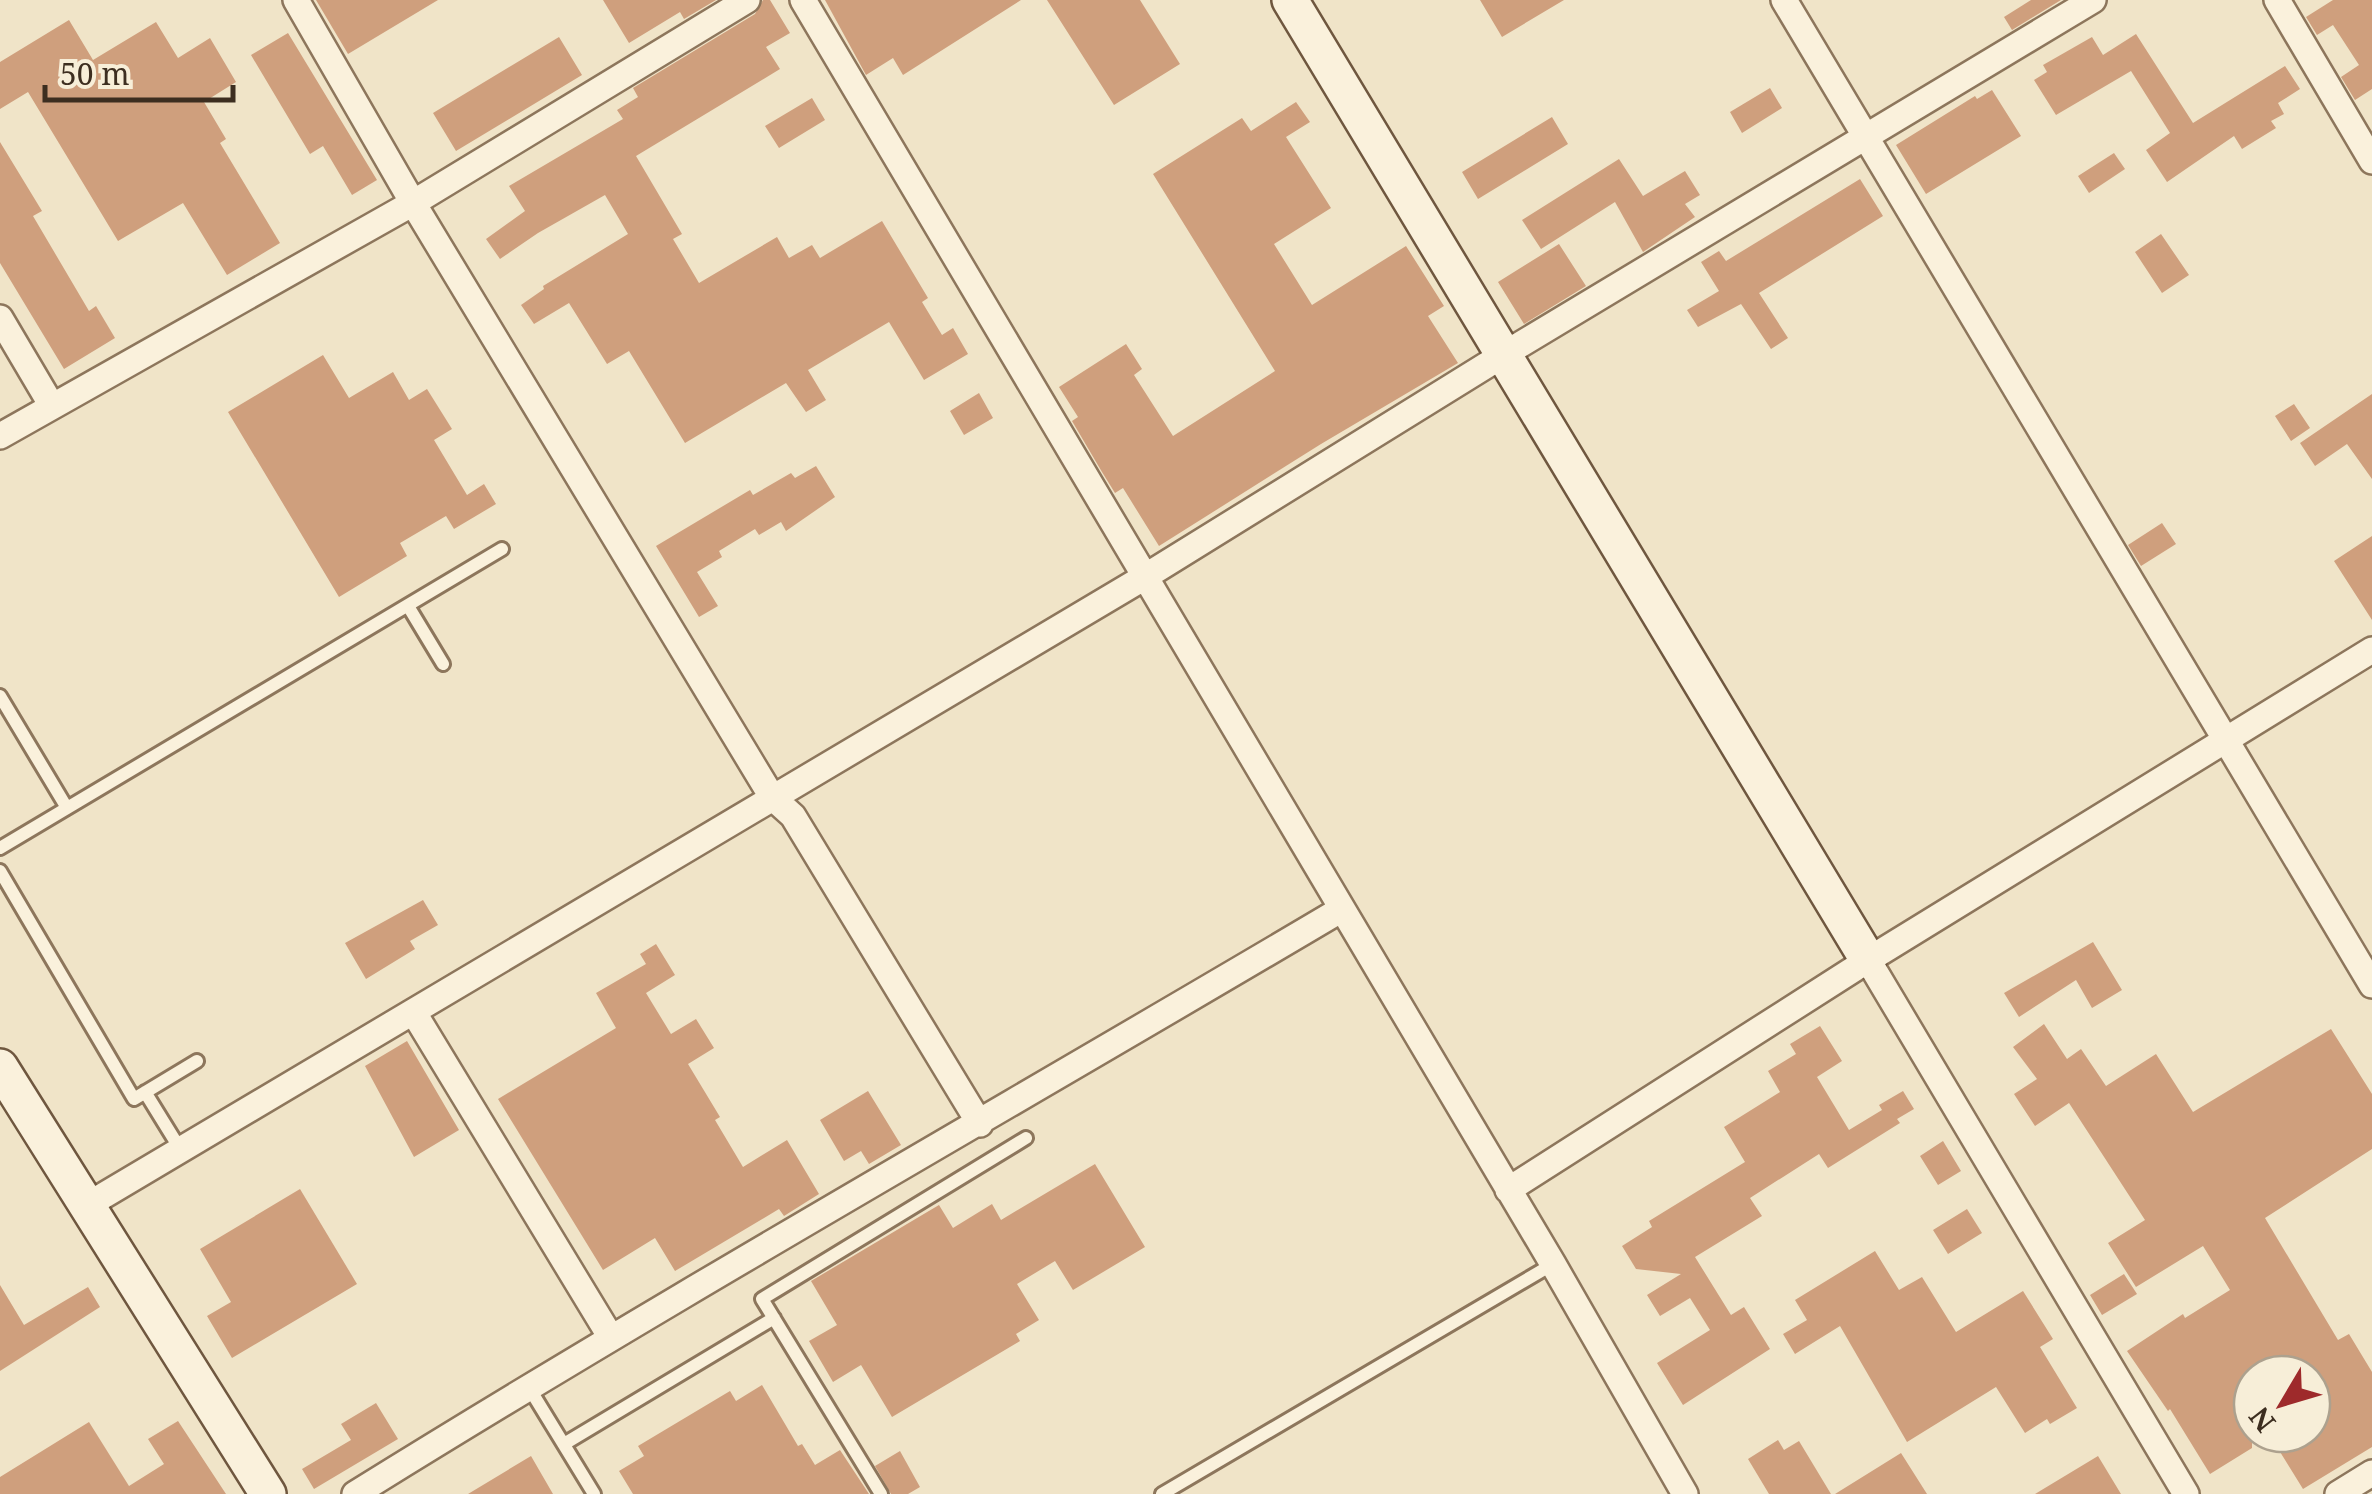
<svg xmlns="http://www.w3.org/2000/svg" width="2372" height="1494" font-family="'Noto Serif',serif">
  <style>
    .building { fill: #cf9f7d }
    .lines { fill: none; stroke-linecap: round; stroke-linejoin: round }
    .lane-casing { stroke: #8d765c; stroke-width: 18 }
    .street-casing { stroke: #8d765c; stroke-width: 30 }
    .secondary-casing { stroke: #6f573f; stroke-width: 40 }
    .lane { stroke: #faf1dc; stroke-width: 12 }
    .street { stroke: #faf1dc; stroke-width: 25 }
    .secondary { stroke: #faf1dc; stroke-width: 35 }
  </style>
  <rect width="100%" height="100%" fill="#f0e4c8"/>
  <path class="building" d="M 316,0 L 438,0 L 348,54 Z
    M 603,0 L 716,0 L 684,19 L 680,12 L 629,43 Z
    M 763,0 L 770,0 L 790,33 L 766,47 L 780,69 L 636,156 L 682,234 L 673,239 L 699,283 L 777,237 L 789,258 L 812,245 L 820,258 L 882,221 L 928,298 L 922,302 L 942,335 L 953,328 L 968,354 L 924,380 L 889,322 L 808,370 L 826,400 L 806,412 L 786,383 L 685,443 L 629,351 L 607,364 L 569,303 L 534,324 L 521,305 L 544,289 L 543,286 L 628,234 L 605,195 L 538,233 L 500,259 L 486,239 L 525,211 L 509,186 L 623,119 L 617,110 L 638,97 L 633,88 L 755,14 Z
    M 825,0 L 1021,0 L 903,75 L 893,58 L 866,75 Z
    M 1047,0 L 1140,0 L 1180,64 L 1114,105 Z
    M 1480,0 L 1564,0 L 1502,37 Z
    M 2031,0 L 2061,0 L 2012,30 L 2004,17 Z
    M 2333,0 L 2372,0 L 2372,89 L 2355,100 L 2341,77 L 2359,65 L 2333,25 L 2317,35 L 2306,17 Z
    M 69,20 L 93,60 L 156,22 L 178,58 L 210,38 L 236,82 L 204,102 L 226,139 L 220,143 L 280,243 L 227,275 L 183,203 L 118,241 L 28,92 L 0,109 L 0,62 Z
    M 288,33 L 377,180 L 352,195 L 323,146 L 310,154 L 251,55 Z
    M 2136,34 L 2193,123 L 2285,66 L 2300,89 L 2278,103 L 2284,114 L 2271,121 L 2276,128 L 2242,149 L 2234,136 L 2167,182 L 2146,150 L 2170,133 L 2131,71 L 2056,115 L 2034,80 L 2047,72 L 2043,65 L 2092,37 L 2103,55 Z
    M 559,37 L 582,75 L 456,151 L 433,113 Z
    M 1770,88 L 1782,108 L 1742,133 L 1730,112 Z
    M 1992,90 L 2021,136 L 1926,194 L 1896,145 L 1975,96 L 1977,99 Z
    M 812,98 L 825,120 L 779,148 L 765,126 Z
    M 1296,102 L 1310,122 L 1286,137 L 1331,208 L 1274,244 L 1312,305 L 1406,246 L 1444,306 L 1428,316 L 1458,363 L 1321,444 L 1159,546 L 1123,488 L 1115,493 L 1102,472 L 1072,421 L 1078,417 L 1059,387 L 1126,344 L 1142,369 L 1134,375 L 1173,436 L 1275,371 L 1153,174 L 1242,118 L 1251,131 Z
    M 1552,117 L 1568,144 L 1478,199 L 1462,172 Z
    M 0,142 L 42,211 L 33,216 L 89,311 L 96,306 L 115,338 L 64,369 L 0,263 Z
    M 2114,153 L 2125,169 L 2089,193 L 2078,176 Z
    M 1619,159 L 1643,196 L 1685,171 L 1700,195 L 1685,204 L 1695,217 L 1643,252 L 1615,202 L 1541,249 L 1522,220 Z
    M 1860,179 L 1883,216 L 1759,293 L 1788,338 L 1771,349 L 1741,304 L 1698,327 L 1687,310 L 1719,291 L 1701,262 L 1719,251 L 1726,261 Z
    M 2161,234 L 2189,275 L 2162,293 L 2135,252 Z
    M 1559,244 L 1586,286 L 1524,324 L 1498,282 Z
    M 323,355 L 349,398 L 393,372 L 409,400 L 427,389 L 452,429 L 434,440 L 467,495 L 484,484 L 496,504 L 454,529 L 446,516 L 400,543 L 407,556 L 339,597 L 228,412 Z
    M 979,393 L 993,418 L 964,435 L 950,411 Z
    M 2372,394 L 2372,479 L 2347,444 L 2315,466 L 2300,443 Z
    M 2294,404 L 2310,428 L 2291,441 L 2275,416 Z
    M 816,466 L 835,497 L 786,531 L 781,522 L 759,535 L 755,529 L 719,551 L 722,557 L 697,572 L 718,606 L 699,617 L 656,546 L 750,490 L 753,495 L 791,473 L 795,478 Z
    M 2162,523 L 2176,544 L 2141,566 L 2128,545 Z
    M 2372,536 L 2372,620 L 2334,561 Z
    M 423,900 L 438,925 L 410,941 L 415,949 L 366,979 L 345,943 Z
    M 2093,942 L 2122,990 L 2092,1008 L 2076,980 L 2019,1017 L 2004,993 Z
    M 656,944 L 675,975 L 646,993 L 671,1034 L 696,1019 L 714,1048 L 688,1064 L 720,1117 L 715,1120 L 743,1167 L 787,1140 L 819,1194 L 784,1216 L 779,1209 L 675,1271 L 655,1238 L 603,1270 L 498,1099 L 616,1028 L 596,993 L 646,964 L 640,954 Z
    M 2044,1024 L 2067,1059 L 2081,1049 L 2106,1086 L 2156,1054 L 2193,1112 L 2331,1029 L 2372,1094 L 2372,1149 L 2265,1218 L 2338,1340 L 2349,1334 L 2372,1372 L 2372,1447 L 2303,1489 L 2269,1434 L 2312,1434 L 2312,1374 L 2252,1374 L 2252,1448 L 2210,1474 L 2170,1409 L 2168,1411 L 2127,1351 L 2183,1314 L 2185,1318 L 2230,1290 L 2203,1246 L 2136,1287 L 2108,1243 L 2145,1220 L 2069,1103 L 2035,1126 L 2014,1094 L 2037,1079 L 2013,1047 Z
    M 1820,1026 L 1842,1061 L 1817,1077 L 1849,1130 L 1882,1110 L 1879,1105 L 1903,1091 L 1914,1109 L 1897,1119 L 1900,1123 L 1828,1168 L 1819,1154 L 1750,1198 L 1762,1216 L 1695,1257 L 1731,1315 L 1744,1307 L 1770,1349 L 1683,1405 L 1657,1363 L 1710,1330 L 1690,1298 L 1660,1316 L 1647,1295 L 1681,1274 L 1636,1269 L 1622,1246 L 1652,1227 L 1649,1221 L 1745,1162 L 1724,1127 L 1780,1092 L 1768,1071 L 1796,1054 L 1790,1044 Z
    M 407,1041 L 459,1130 L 414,1157 L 365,1066 Z
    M 868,1091 L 901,1145 L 869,1164 L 861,1151 L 844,1161 L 820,1120 Z
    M 1943,1141 L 1961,1171 L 1938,1185 L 1920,1156 Z
    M 1095,1164 L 1145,1247 L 1073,1290 L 1055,1261 L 1017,1284 L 1039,1320 L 1016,1334 L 1020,1341 L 892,1417 L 861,1365 L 833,1382 L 809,1341 L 837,1325 L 811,1281 L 939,1205 L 953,1228 L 992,1204 L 1001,1220 Z
    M 300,1189 L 357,1284 L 232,1358 L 207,1316 L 231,1302 L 200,1249 Z
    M 1967,1209 L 1982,1233 L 1948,1254 L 1933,1230 Z
    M 1875,1251 L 1899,1290 L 1922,1277 L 1956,1332 L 2023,1291 L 2053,1339 L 2040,1347 L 2077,1408 L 2050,1424 L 2047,1419 L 2025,1433 L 1996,1387 L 1907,1442 L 1840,1326 L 1795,1354 L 1783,1334 L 1807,1320 L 1795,1300 Z
    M 2124,1274 L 2137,1294 L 2102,1315 L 2090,1295 Z
    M 0,1285 L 24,1325 L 88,1287 L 100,1307 L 0,1371 Z
    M 762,1385 L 798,1446 L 802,1444 L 815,1465 L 840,1450 L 869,1494 L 633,1494 L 619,1471 L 644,1456 L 638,1446 L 730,1391 L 736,1401 Z
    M 376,1403 L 398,1439 L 314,1489 L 302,1469 L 351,1440 L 341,1424 Z
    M 178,1421 L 226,1494 L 0,1494 L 0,1477 L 89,1422 L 129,1486 L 164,1464 L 148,1439 Z
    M 1778,1440 L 1784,1450 L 1799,1441 L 1831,1494 L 1769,1494 L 1748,1459 Z
    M 900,1451 L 920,1487 L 908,1494 L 891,1494 L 875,1466 Z
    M 1901,1453 L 1927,1494 L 1835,1494 Z
    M 531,1456 L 553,1494 L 468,1494 Z
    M 2098,1456 L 2121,1494 L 2035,1494 Z"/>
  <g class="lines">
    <defs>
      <path id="lane" d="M 408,606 L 443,664
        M 0,696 L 67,808
        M 0,848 L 502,549
        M 0,871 L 134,1099 L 197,1061
        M 145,1092 L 182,1152
        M 528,1386 L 594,1494
        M 564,1444 L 774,1318
        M 881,1494 L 762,1299 L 1026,1138
        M 1162,1494 L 1553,1264"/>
      <path id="street" d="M 296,0 L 413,203 L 772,797 L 793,816 L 980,1124
        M 803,0 L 1553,1264 L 1685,1494
        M 1784,0 L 2372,985
        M 2277,0 L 2372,161
        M 0,318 L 52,406
        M 0,436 L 413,203 L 747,0
        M 1868,960 L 2186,1494
        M 414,1013 L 610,1336
        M 1508,1190 L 1868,960 L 2372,650
        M 86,1206 L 1143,578 L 1503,355 L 2093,0
        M 355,1494 C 680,1292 1013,1104 1342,909
        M 2338,1494 L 2372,1473"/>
      <path id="secondary" d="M 1290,0 L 1868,960
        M 0,1067 L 268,1494"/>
    </defs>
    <use href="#lane" class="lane-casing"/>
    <use href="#street" class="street-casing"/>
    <use href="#secondary" class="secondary-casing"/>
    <use href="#lane" class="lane"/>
    <use href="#street" class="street"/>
    <use href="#secondary" class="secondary"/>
  </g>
  <g transform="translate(2282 1404) rotate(232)"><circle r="48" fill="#f7eed8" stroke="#ada18e" stroke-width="2.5"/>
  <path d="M0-8L18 38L0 25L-18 38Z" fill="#9e2a2b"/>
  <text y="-15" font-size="28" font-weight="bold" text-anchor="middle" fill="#3d2e20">N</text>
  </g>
  <path d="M45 85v15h188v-15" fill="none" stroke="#3d2e20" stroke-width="5"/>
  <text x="60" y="85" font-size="30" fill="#3d2e20" stroke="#f7eed8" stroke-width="8" paint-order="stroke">50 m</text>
</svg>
